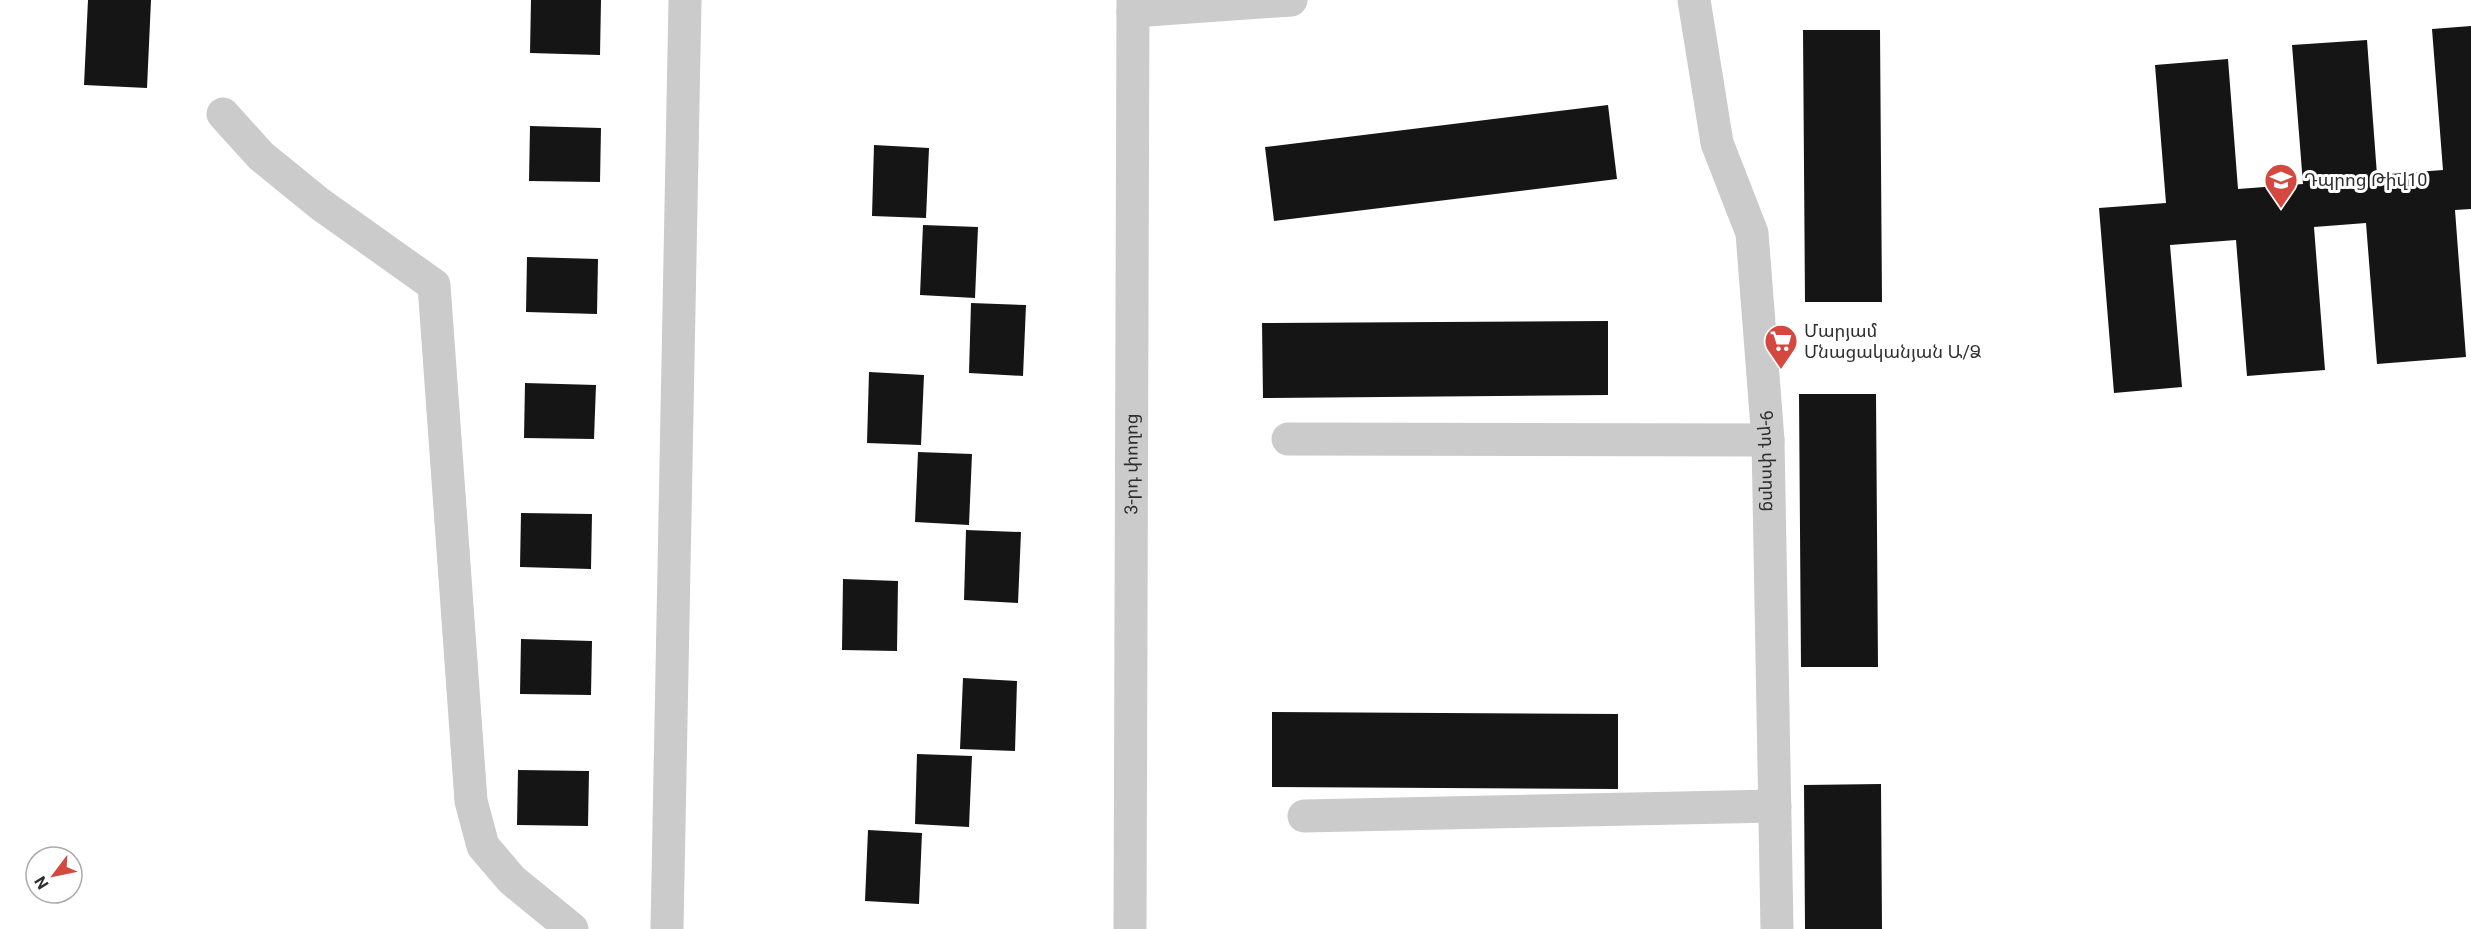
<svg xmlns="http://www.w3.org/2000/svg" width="2471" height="929" font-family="Roboto,'Noto Sans Armenian',sans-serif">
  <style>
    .building { fill: #151515 }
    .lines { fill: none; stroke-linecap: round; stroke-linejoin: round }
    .minor { stroke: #cbcbcb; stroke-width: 33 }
    .labels { text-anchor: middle; stroke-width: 6; stroke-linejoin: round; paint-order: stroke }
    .poi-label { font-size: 18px; fill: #2e2e2e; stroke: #fff; text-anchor: start }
    .street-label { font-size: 18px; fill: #2e2e2e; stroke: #fff }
  </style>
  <rect width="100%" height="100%" fill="#fff"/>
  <path class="building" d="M 88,0 L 151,0 L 147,88 L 84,85 Z
    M 531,0 L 601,0 L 600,55 L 530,53 Z
    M 2471,26 L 2471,209 L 2455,210 L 2466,357 L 2377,364 L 2366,223 L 2314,227 L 2325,370 L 2247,376 L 2236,240 L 2170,245 L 2182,387 L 2114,393 L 2099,208 L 2166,203 L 2155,65 L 2228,59 L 2238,189 L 2303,184 L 2292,45 L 2367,40 L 2377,175 L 2443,170 L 2432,29 Z
    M 1803,30 L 1880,30 L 1882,302 L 1805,302 Z
    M 1608,105 L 1617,179 L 1274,221 L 1265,147 Z
    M 530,126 L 601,128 L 600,182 L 529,181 Z
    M 874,145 L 929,148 L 926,218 L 872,216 Z
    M 923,225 L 978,227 L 975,298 L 920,295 Z
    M 527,257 L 598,259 L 597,314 L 526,312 Z
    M 971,303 L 1026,305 L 1023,376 L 969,373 Z
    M 1608,321 L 1608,395 L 1263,398 L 1262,323 Z
    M 869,372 L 924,375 L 921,445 L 867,443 Z
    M 525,383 L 596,385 L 594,439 L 524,438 Z
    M 1799,394 L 1876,394 L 1878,667 L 1801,667 Z
    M 918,452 L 972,454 L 969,525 L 915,522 Z
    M 521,513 L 592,514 L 591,569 L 520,567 Z
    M 966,530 L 1021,532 L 1018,603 L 964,600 Z
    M 843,579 L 898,581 L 897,651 L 842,650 Z
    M 521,639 L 592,641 L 591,695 L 520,694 Z
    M 963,678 L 1017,681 L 1015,751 L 960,749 Z
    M 1272,712 L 1618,714 L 1618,789 L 1272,787 Z
    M 917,754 L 972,756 L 969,827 L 915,824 Z
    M 518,770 L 589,771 L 588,826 L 517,825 Z
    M 1881,784 L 1882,929 L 1805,929 L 1804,785 Z
    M 868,830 L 922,833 L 919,904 L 865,901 Z"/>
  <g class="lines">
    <g class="minor">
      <path id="s1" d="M 1694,0 L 1717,143 L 1752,233 L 1768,440 L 1777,929"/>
      <path d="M 1133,11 L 1291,0"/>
      <path d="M 223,114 L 261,156 L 320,204 L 434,285 L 471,801 L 483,846 L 512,880 L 572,929"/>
      <path d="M 1288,439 L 1768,440"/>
      <path d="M 1304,816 L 1775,806"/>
      <path d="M 667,929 L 685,0"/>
      <path id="s2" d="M 1130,929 L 1133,0"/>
    </g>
  </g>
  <defs>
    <symbol id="school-pin" viewBox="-11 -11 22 30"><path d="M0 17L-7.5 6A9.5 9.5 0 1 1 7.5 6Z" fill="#d5483f" stroke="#fff"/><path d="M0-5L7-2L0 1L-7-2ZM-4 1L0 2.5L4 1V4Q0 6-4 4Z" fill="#fff"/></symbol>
    <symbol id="supermarket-pin" viewBox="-11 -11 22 30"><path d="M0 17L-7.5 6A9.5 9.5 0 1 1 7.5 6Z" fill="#d5483f" stroke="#fff"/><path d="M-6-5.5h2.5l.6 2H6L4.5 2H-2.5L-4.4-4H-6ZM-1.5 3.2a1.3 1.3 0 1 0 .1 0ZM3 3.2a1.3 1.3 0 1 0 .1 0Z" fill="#fff"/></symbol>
  </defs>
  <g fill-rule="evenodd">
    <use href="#school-pin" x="2262" y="161" width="38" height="52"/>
    <use href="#supermarket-pin" x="1762" y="322" width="38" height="52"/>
  </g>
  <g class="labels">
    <g class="poi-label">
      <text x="2304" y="186">Դպրոց Թիվ10</text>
      <text x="1804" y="337">Մարյամ<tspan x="1804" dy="21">Մնացականյան Ա/Ձ</tspan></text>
    </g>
    <g class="street-label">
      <text dy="6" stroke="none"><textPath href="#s1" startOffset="470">9-րդ փողոց</textPath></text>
      <text dy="6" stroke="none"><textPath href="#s2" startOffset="465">3-րդ փողոց</textPath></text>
    </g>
  </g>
  <g transform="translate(54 875) rotate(238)"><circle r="28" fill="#ffffff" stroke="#ababab" stroke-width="1.5"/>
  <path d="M0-4.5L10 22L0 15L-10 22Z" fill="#d5483f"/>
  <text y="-9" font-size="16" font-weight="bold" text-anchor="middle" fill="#2e2e2e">N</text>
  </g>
</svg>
